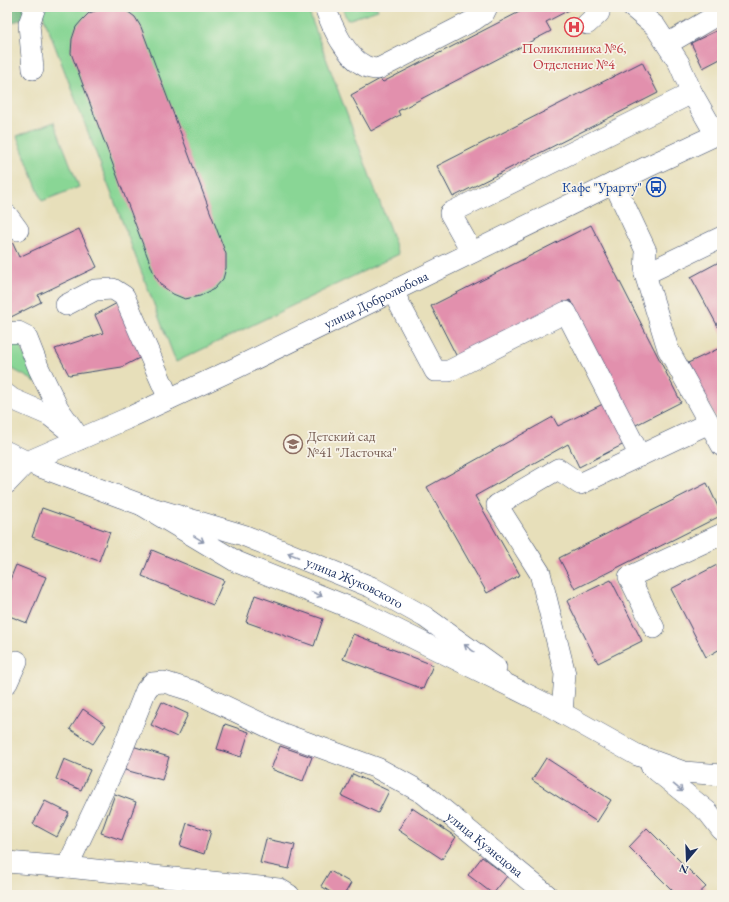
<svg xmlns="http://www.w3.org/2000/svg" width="729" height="902" font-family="'EB Garamond',serif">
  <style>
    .green { fill: #89d695; stroke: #52827a }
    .forest { fill: #6eb77e; stroke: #44736e }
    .building { fill: #e290ad }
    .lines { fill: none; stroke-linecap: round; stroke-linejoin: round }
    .minor-casing { stroke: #3a496c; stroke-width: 22 }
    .minor { stroke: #fff; stroke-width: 21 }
    .oneway { stroke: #8d97ae }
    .labels { text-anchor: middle; stroke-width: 3.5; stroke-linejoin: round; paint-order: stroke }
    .health-label { font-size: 14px; fill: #be3a42; stroke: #f7f3e8 }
    .transit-label { font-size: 14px; fill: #164399; stroke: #f7f3e8; text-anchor: end }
    .street-label { font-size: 14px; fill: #1b2f5e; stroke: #f7f3e8 }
    .education-label { font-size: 14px; fill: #785e54; stroke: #f7f3e8; text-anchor: start }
  </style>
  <rect width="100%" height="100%" fill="#f7f3e8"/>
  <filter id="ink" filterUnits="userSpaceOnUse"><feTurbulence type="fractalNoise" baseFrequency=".025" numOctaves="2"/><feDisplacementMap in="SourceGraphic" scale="8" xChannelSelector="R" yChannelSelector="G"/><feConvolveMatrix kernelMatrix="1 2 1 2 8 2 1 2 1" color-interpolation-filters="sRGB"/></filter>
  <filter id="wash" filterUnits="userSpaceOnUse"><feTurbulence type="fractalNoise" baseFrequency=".012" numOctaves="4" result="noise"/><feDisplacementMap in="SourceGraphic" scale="16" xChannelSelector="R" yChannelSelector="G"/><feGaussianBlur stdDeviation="0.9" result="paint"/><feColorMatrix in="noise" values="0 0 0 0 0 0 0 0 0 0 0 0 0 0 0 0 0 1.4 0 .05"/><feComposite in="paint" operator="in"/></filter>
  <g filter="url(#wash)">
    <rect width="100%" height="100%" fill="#e7dfba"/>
    <path class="green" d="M 40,7 L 307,7 L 399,254 L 176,362 Z
      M 342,7 L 377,7 L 378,10 L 347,20 Z
      M 54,122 L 79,187 L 42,201 L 17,136 Z
      M 18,340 L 36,382 L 7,366 L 7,344 Z"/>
    <path class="forest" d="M 7,7 L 29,7 L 24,18 L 7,25 Z"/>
    <g id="blocks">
      <path class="building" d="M 106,7 L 123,8 L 135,17 L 141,27 L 226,254 L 226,268 L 223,279 L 214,289 L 200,296 L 185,299 L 173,294 L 161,285 L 154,274 L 71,53 L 72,39 L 76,27 L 82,20 L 89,13 Z
        M 529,7 L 575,7 L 546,22 L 551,31 L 398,111 L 400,115 L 371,131 L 351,95 L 380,79 L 383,82 Z
        M 722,28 L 722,58 L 703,68 L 691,43 Z
        M 642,62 L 658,93 L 453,197 L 437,166 Z
        M 591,225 L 681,402 L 634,426 L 570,300 L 457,357 L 431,306 Z
        M 79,229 L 97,267 L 38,295 L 41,302 L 7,319 L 7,231 L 19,257 Z
        M 719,262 L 722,267 L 722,334 L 691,277 Z
        M 119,302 L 145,355 L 122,367 L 69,375 L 55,349 L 103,333 L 95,315 Z
        M 722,347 L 722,420 L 718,422 L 688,363 Z
        M 609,401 L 630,441 L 579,467 L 568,444 L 475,496 L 520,575 L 487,593 L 427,487 L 553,417 L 558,426 Z
        M 707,483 L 722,515 L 575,589 L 559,558 Z
        M 42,508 L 110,532 L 99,561 L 32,537 Z
        M 152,550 L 224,580 L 213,605 L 142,576 Z
        M 16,565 L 46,577 L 27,623 L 7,615 L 7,587 Z
        M 717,565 L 722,574 L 722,648 L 706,657 L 671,589 Z
        M 611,580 L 642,641 L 598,663 L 567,601 Z
        M 255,595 L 323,619 L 314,646 L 246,622 Z
        M 353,634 L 433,665 L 423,689 L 343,659 Z
        M 162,702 L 188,714 L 177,737 L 151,725 Z
        M 83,709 L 106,725 L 93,744 L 70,729 Z
        M 225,724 L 249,732 L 241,757 L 217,749 Z
        M 132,746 L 169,757 L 162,780 L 125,770 Z
        M 280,746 L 312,757 L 303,781 L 271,769 Z
        M 546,758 L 611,800 L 597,822 L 532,780 Z
        M 64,759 L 90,770 L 81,790 L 56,779 Z
        M 353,774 L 389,791 L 378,813 L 342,796 Z
        M 115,794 L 136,802 L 122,840 L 101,833 Z
        M 45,801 L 69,813 L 57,837 L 33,824 Z
        M 412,808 L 456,837 L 442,859 L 398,830 Z
        M 187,823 L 211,831 L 204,854 L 180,846 Z
        M 647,828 L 706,887 L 697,895 L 677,895 L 629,847 Z
        M 266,839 L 295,845 L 289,869 L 260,863 Z
        M 482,857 L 507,876 L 493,894 L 468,875 Z
        M 330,871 L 351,883 L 344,895 L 335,895 L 321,886 Z"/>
    </g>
  </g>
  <g filter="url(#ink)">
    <use href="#blocks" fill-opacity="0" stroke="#3a496c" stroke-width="1"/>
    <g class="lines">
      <defs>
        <g id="minor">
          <path d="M 325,7 C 332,27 346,57 365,66 C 369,68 374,69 378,69 L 474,20 L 484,13 L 487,7"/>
          <path d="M 632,7 L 655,26 L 679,63 L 692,93 L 716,135"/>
          <path d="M 587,24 L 599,13 L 600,7"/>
          <path d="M 667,44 L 722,12"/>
          <path d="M 33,69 L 29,24 L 35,7"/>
          <path d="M 614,183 L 646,251 L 645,274 L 668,349 L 722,446"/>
          <path d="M 7,215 L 18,230"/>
          <path d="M 472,252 L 450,213 L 692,93"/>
          <path d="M 645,274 L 722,237"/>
          <path d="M 393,292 L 435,371 L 449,371 L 566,312 L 640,456"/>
          <path d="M 66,305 L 95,290 L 113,289 L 124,296 L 169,399"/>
          <path d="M 7,333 L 18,332 L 26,336 L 39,369 L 58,408 L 80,439"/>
          <path d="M 7,395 L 12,399 L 49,415 L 67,429"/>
          <path id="s1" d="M 7,452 L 27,462 L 142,505 L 243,535 L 371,587 L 425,617 L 496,668"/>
          <path id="s2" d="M 7,483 L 27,462 L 126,419 L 236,368 L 647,167 L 722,132"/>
          <path d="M 142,505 L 237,562 L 363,613 L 546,704 L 637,755 L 684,772 L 722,775"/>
          <path d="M 654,628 L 629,577 L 722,534"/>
          <path d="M 7,683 L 17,661"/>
          <path d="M 562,713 L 565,674 L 540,573 L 497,505 L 558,469 L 580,484 L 709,423"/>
          <path d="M 651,766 L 708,812 L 722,830"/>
          <path d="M 7,862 L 67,867 L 279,889 L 289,895"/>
          <path id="s3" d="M 67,867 L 121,753 L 146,690 L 152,683 L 164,682 L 193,691 L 281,733 L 377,768 L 423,793 L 547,895"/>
        </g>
      </defs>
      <use href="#minor" class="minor-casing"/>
      <use href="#minor" class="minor"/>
    </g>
    <defs><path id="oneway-shaft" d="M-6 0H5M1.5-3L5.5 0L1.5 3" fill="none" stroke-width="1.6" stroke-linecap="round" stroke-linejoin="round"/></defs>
    <g class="oneway">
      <use href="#oneway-shaft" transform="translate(199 539) rotate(31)"/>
      <use href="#oneway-shaft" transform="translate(293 555) rotate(-158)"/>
      <use href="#oneway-shaft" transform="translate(317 594) rotate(22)"/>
      <use href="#oneway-shaft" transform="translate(469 648) rotate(-144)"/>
      <use href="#oneway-shaft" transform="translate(678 788) rotate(39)"/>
    </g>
  </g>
  <defs>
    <symbol id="hospital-ring" viewBox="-11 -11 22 22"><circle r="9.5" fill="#f7f3e8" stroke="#e0444e" stroke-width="1.5"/><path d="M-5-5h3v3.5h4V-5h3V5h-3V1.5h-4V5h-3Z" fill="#e0444e"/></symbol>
    <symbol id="bus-ring" viewBox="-11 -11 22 22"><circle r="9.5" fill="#f7f3e8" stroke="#1a4fb4" stroke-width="1.5"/><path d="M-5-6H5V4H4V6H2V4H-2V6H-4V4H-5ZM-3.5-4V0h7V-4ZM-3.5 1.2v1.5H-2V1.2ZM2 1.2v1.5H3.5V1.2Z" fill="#1a4fb4"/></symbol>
    <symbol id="school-ring" viewBox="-11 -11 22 22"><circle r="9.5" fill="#f7f3e8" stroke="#8d6e63" stroke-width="1.5"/><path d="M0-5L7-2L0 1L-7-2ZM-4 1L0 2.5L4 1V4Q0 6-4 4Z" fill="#8d6e63"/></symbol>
  </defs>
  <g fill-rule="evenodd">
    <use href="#hospital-ring" x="563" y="16" width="22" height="22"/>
    <use href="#bus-ring" x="645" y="176" width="22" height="22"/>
    <use href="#school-ring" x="282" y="433" width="22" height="22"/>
  </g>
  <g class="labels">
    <g class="health-label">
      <text x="574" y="53">Поликлиника №6,<tspan x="574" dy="16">Отделение №4</tspan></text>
    </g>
    <g class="transit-label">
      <text x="642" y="192">Кафе "Урарту"</text>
    </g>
    <g class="street-label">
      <text dy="5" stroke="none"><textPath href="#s2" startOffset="414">улица Добролюбова</textPath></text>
      <text dy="5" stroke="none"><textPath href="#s1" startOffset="372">улица Жуковского</textPath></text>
      <text dy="5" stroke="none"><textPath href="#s3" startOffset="578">улица Кузнецова</textPath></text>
    </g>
    <g class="education-label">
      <text x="307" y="441">Детский сад<tspan x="307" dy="16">№41 "Ласточка"</tspan></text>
    </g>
  </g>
  <rect width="729" height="902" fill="none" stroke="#f7f3e8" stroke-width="24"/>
  <g transform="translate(687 860) rotate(199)" stroke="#f7f3e8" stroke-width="3" paint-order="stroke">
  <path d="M0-3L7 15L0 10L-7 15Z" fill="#1b2f5e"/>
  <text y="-6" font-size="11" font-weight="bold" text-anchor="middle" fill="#1b2f5e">N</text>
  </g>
</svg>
